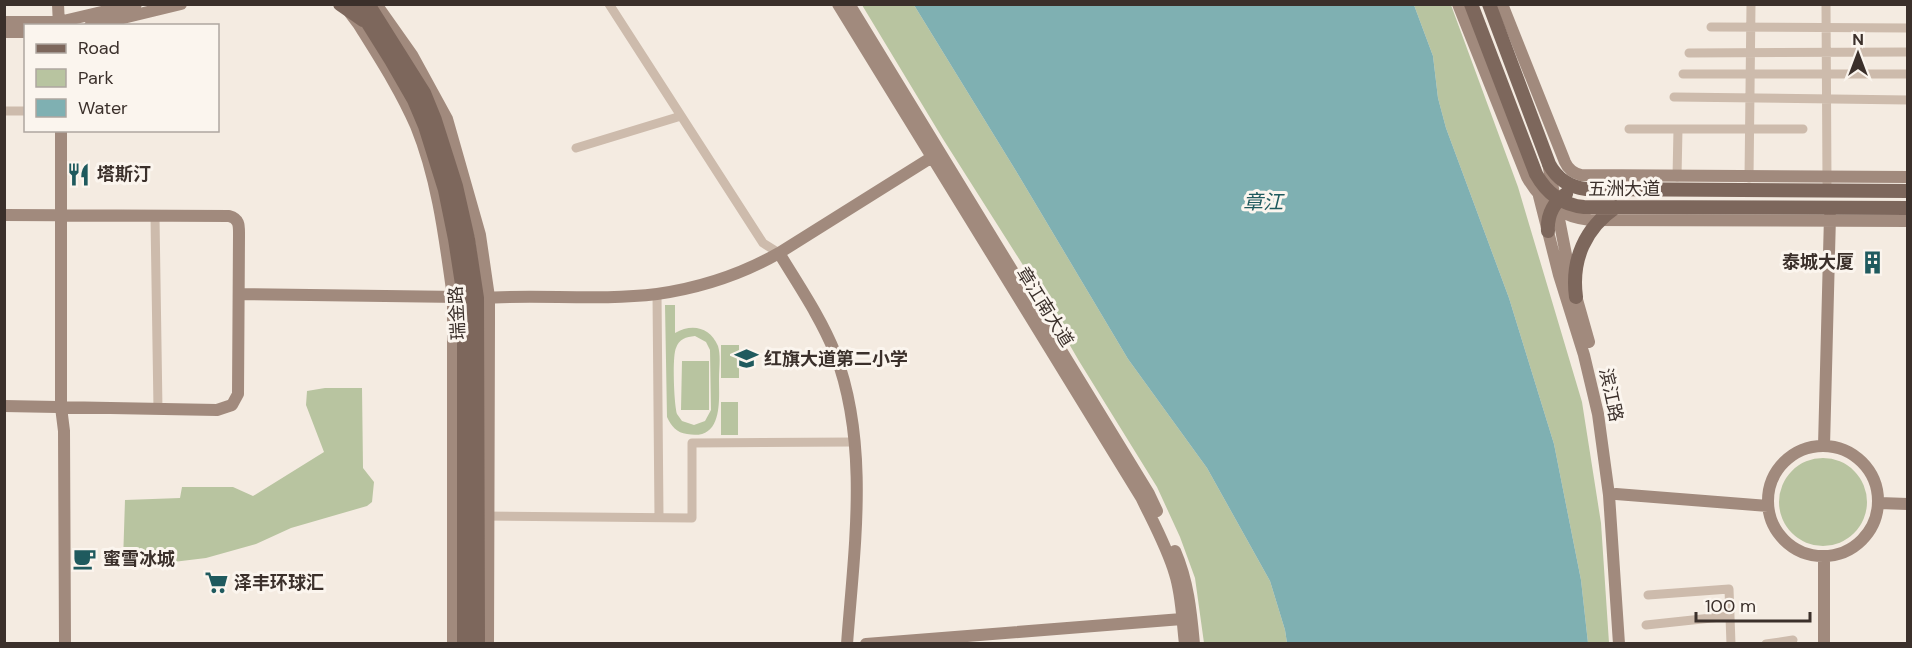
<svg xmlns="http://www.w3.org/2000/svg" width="1912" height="648" font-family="'DM Sans','Noto Sans SC',sans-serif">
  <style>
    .green { fill: #b8c4a0; fill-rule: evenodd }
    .water { fill: #7fb0b2 }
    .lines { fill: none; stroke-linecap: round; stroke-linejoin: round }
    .street { stroke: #cdbbac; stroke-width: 9 }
    .secondary { stroke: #a18a7d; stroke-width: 12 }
    .primary { stroke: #7d675c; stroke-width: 14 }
    .labels { text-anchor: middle; stroke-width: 6; stroke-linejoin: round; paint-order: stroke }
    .poi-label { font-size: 18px; font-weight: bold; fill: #3b302b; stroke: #fbf5ee; text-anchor: start }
    .street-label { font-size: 18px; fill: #3b302b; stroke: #fbf5ee }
    .water-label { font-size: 20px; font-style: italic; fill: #1f5a5e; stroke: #fbf5ee }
  </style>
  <rect width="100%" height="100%" fill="#f4ebe1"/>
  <path class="green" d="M 862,5 L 914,5 L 1019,176 L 1128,359 L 1207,468 L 1270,581 L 1285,630 L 1287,643 L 1204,643 L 1195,578 L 1180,537 L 1157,487 L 1079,361 L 1028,273 L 943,139 Z
    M 1414,5 L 1451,5 L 1518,187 L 1582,402 L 1601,523 L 1609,643 L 1588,643 L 1581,580 L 1554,444 L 1509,298 L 1446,128 L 1438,98 L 1433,56 Z
    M 665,305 L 675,305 L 675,333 C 692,323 710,327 718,346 C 721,356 719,368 719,379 C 719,401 723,441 687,434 C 677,433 671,426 667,417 ZM 695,336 L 706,342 L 710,350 L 711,410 L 705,421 L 694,425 L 682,421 L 677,414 C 674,404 672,357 676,348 C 679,339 686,337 695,336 Z
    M 721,345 L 739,345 L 739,378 L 721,378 Z
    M 682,361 L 709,361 L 709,410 L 681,410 Z
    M 325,388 L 362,388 L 363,468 L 374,482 L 372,502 L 367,506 L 291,528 L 256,544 L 206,558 L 165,563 L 123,562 L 125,500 L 180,498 L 182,487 L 233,487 L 253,496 L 324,452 L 306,405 L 307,391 Z
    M 721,402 L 738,402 L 738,435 L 721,435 Z
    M1779 502a44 44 0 1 1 88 0a44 44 0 1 1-88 0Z"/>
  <path class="water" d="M 914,5 L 1414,5 L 1433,56 L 1438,98 L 1446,128 L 1509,298 L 1554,444 L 1581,580 L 1588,643 L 1287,643 L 1285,630 L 1270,581 L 1207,468 L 1128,359 L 1019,176 Z"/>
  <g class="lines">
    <path class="street" d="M 609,4 L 763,243 L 779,253
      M 1826,4 L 1827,183
      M 1711,27 L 1908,28
      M 1689,53 L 1908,52
      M 1683,74 L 1908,74
      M 1674,97 L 1908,100
      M 4,111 L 26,111
      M 1629,129 L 1803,129
      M 576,148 L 681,116
      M 1677,177 L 1678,129
      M 1749,178 L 1751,4
      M 155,217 L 158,409
      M 657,294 L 659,517
      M 482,516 L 692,518 L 692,443 L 854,442
      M 1648,595 L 1729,589 L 1731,644
      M 1646,625 L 1730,616
      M 1766,644 L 1793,640"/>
    <path class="secondary" d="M 58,4 L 59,26
      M 376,4 L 412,55 L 447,119 L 480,235 L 489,297 L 489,321 L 488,644
      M 838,4 L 1141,497 C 1153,522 1167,547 1175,574 C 1182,596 1182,620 1185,644
      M 849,4 L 1149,494 L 1157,511
      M 1458,4 L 1527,177 C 1541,202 1562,217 1590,220 L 1908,221
      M 1502,4 L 1565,162 C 1568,169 1573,173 1581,175 L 1908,177
      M 350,13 L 359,25 C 379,57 401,91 416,126 C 438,180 445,240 453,297 L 453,644
      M 4,22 L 59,22 L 136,4
      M 90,26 L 181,4
      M 4,32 L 26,32
      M 61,130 L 61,407 L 64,431 L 65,644
      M 1548,163 L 1570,275 L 1589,342
      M 1539,196 L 1559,275 L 1584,355 L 1598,414 L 1609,495 L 1619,644
      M 4,215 L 229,216 C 240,219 239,226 239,236 L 238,394 L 232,405 L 217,410 L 4,406
      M 779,253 C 799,286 821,318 835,353 C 870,445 854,549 847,644
      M 239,294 L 460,297
      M 481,298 C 539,294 599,301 657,294 C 699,288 742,274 779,253 L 937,154
      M1768 501a55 55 0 1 1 110 0a55 55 0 1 1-110 0Z
      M 1824,446 L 1830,216
      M 1616,494 L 1768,506
      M 1879,503 L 1908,504
      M 1175,551 C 1188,581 1191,611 1194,644
      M 1824,557 L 1824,644
      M 866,644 L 1182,619"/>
    <path class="primary" d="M 340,4 L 363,20
      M 356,4 L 391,60 L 414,100 L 425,126 L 445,190 L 455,239 L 464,297 L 464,644
      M 368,4 L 424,93 L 435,120 L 456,186 L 468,239 L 477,298 L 478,644
      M 1471,4 L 1536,174 C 1547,194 1562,205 1584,207 L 1908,208
      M 1489,4 L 1549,164 C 1557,179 1569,187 1586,189 L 1908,191
      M 1548,231 C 1547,215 1553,203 1566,194
      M 1576,297 C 1571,260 1585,228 1616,207"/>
  </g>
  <defs>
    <symbol id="restaurant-bare" viewBox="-9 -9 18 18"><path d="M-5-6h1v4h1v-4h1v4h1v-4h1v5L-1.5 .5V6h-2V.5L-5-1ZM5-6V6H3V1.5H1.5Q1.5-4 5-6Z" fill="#1f5a5e" stroke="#fbf5ee" stroke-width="2.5" paint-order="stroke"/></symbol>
    <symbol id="building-bare" viewBox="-9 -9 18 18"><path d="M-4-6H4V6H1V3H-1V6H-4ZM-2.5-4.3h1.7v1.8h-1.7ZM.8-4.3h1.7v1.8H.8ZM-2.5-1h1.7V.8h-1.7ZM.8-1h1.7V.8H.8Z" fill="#1f5a5e" stroke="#fbf5ee" stroke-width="2.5" paint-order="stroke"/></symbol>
    <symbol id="school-bare" viewBox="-9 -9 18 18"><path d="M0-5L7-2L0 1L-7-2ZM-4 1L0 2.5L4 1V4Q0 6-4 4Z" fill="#1f5a5e" stroke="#fbf5ee" stroke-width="2.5" paint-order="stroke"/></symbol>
    <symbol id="cafe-bare" viewBox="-9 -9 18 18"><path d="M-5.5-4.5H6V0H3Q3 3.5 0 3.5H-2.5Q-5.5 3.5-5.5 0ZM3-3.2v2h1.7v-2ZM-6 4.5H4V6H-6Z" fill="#1f5a5e" stroke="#fbf5ee" stroke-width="2.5" paint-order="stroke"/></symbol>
    <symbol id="supermarket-bare" viewBox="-9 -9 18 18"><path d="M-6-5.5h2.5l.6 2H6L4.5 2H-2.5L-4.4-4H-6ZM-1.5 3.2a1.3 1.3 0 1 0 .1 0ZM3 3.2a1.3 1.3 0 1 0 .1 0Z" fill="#1f5a5e" stroke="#fbf5ee" stroke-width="2.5" paint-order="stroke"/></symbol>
  </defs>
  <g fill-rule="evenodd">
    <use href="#restaurant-bare" x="62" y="158" width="33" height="33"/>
    <use href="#building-bare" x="1856" y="246" width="33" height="33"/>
    <use href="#school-bare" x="730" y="342" width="33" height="33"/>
    <use href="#cafe-bare" x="68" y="542" width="33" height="33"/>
    <use href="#supermarket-bare" x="200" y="566" width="33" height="33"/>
  </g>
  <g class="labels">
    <g class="poi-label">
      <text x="97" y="180">塔斯汀</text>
      <text x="1854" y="268" text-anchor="end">泰城大厦</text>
      <text x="764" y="365">红旗大道第二小学</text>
      <text x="103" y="565">蜜雪冰城</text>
      <text x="234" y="589">泽丰环球汇</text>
    </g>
    <g class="street-label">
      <text x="1624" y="195">五洲大道</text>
      <text transform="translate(1045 307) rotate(58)" y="6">章江南大道</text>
      <text transform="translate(457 313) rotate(-93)" y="6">瑞金路</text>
      <text transform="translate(1611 395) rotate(78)" y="6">滨江路</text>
    </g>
    <g class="water-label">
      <text x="1263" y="209">章江</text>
    </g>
  </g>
  <rect width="1912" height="648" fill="none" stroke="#3b302b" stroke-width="12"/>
  <rect x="24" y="24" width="195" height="108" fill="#fbf5ee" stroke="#aea6a0" stroke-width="1.5"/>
  <rect x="36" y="44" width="30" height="9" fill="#7d675c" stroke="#aea6a0" stroke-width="1.5"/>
  <text x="78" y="54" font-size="18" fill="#3b302b">Road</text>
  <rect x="36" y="69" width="30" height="18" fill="#b8c4a0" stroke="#aea6a0" stroke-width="1.5"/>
  <text x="78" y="84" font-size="18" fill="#3b302b">Park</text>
  <rect x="36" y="99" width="30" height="18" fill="#7fb0b2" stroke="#aea6a0" stroke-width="1.5"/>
  <text x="78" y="114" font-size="18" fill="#3b302b">Water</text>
  <g transform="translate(1858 54)" stroke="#fbf5ee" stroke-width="4.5" paint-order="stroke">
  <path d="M0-4.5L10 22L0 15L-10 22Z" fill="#3b302b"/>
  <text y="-9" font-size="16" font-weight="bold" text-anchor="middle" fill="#3b302b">N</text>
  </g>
  <path d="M1696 612v9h114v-9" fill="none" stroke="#3b302b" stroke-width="3"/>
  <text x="1705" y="612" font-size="18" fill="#3b302b" stroke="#fbf5ee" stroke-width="4.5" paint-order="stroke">100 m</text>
</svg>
